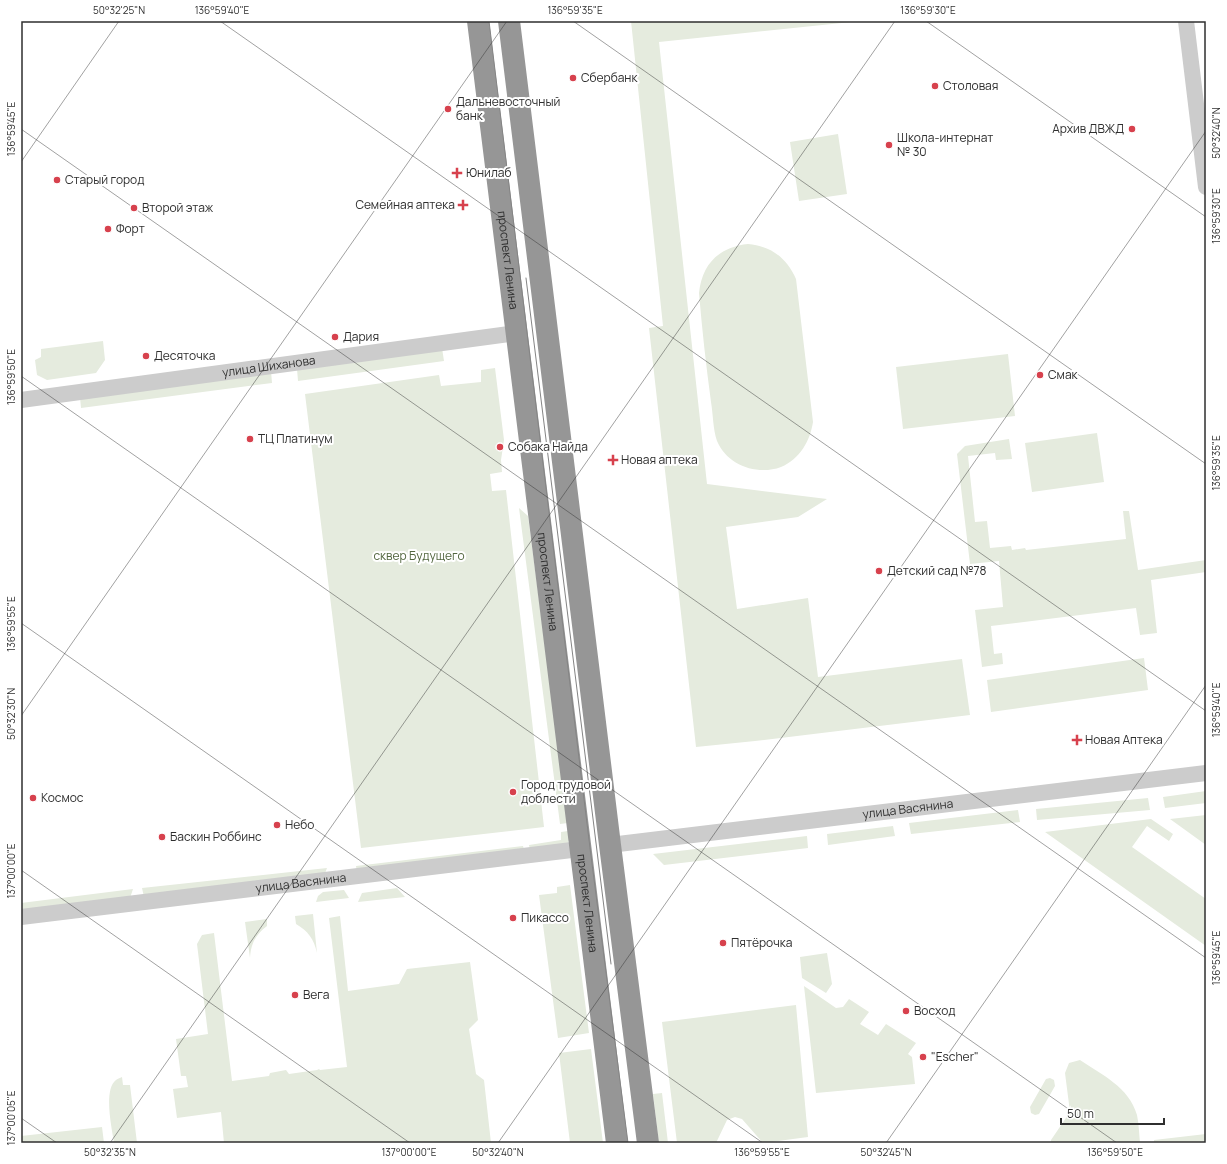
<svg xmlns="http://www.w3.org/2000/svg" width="1227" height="1164" font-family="Manrope,sans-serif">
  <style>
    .green { fill: #e5ebde }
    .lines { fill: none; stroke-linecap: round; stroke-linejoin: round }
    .street { stroke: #ccc; stroke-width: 16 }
    .highway { stroke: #969696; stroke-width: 22 }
    .tram { stroke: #848484; stroke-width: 1 }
    .ticks { fill: none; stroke: #2f2f2f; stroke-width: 1; stroke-opacity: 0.45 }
    .poi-dot { fill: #d7414d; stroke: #fff; stroke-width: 1.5 }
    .labels { text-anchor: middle; stroke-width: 4; stroke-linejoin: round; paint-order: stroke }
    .poi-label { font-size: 12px; fill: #2f2f2f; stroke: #fff; text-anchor: start }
    .street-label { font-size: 12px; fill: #2f2f2f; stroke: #fff }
    .park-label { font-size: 12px; fill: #536740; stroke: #fff }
    .neatline { fill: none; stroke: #2f2f2f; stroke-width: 1.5 }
    .ticks-label { font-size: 10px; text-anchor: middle; fill: #2f2f2f }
  </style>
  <rect width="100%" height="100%" fill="#fff"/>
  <path class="green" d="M 631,21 L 861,21 L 659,42 L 707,484 L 827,499 L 798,517 L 726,527 L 737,609 L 808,598 L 818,677 L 962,659 L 970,715 L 755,741 L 696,747 L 649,328 L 663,326 Z
    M 838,134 L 847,194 L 799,201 L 790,142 Z
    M 748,244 C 771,246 787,258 796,279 L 813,422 C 810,441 800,459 781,467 C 757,476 727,465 717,441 C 713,430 713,413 711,402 C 706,365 702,329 699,293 C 702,264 719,247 748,244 Z
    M 103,341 L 105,360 L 96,373 L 47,380 L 37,375 L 35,360 L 41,357 L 41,349 Z
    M 442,348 L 444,361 L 298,381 L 297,369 Z
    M 1008,354 L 1015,416 L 903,429 L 896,367 Z
    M 495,368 L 504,440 L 501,460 L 502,472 L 490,474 L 492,491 L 506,490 L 544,827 L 361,848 L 305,394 L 439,375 L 441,386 L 481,382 L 481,370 Z
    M 271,371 L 272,383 L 81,408 L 80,397 Z
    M 1097,433 L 1104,482 L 1032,492 L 1025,443 Z
    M 1009,439 L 1012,459 L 996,460 L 995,453 L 968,456 L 975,522 L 987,521 L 990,548 L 1011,546 L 1012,550 L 1025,548 L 1026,550 L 1126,539 L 1123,511 L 1129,511 L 1138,570 L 1206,560 L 1206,572 L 1151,580 L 1157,633 L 1140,635 L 1136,608 L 991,626 L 994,654 L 1002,653 L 1003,664 L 982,667 L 975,610 L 1003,607 L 999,561 L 970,564 L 957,454 L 965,446 Z
    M 519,508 L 528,516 L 568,823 L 560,824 Z
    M 1144,658 L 1148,690 L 991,712 L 987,680 Z
    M 1206,791 L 1206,803 L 1165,808 L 1163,797 Z
    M 1148,798 L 1150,810 L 1037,820 L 1036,809 Z
    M 1018,810 L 1020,822 L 911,834 L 909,823 Z
    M 1206,815 L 1206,845 L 1170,819 Z
    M 1151,819 L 1173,834 L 1169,841 L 1147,826 L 1132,847 L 1206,899 L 1206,946 L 1045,832 Z
    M 893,826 L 895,836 L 828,845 L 827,834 Z
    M 568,831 L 569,839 L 568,843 L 530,850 L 529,845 L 561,840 L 561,832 Z
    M 807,836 L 808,848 L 664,865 L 653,854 Z
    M 523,846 L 525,853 L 357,873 L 356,866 Z
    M 327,868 L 324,876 L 144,897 L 142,888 Z
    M 570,885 L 589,1033 L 558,1038 L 539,895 L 557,893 L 557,887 Z
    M 397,888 L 405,897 L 358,902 L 362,893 Z
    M 133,889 L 130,898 L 21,910 L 21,903 Z
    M 344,890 L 349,898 L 316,902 L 318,896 L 323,892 Z
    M 313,914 L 317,953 C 314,939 308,931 296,924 L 295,916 Z
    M 340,916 L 348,991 L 399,984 L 407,969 L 470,962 L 478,1020 L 469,1029 L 476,1074 L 484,1080 L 491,1143 L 224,1143 L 221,1112 L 177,1118 L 173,1089 L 188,1087 L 186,1076 L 181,1076 L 176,1039 L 208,1034 L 197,944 L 202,935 L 214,933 L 232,1081 L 269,1076 L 270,1073 L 286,1070 L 289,1074 L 317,1070 L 319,1069 L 320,1070 L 347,1067 L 329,918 Z
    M 267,919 L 267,926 C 255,935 251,944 250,958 L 245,922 Z
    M 827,953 L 832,984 L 826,993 L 802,978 L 800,957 Z
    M 804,986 L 836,1008 L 843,1007 L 849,999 L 869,1012 L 860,1024 L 878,1035 L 886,1024 L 916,1043 L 908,1054 L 912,1057 L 915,1084 L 816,1093 Z
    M 796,1005 L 808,1137 L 763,1143 L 742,1119 L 735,1117 L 727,1120 L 716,1143 L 677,1143 L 662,1022 Z
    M 591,1049 L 603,1143 L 570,1143 L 559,1053 Z
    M 1080,1060 C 1102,1075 1129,1087 1137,1115 C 1139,1124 1139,1134 1140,1143 L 1051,1143 L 1051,1140 L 1070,1112 L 1065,1073 L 1069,1063 Z
    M 122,1077 L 123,1085 L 130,1085 L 137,1143 L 114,1143 C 112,1129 103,1090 116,1080 C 117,1079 120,1078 122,1077 Z
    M 1050,1078 L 1054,1080 L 1055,1086 L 1039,1114 L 1035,1115 L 1031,1113 L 1030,1107 L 1046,1079 Z
    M 662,1093 L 668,1143 L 659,1143 L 653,1094 Z
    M 102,1127 L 104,1143 L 21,1143 L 21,1136 Z
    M 1206,1134 L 1206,1143 L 1154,1143 L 1154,1140 Z"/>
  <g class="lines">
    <g class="street">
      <path d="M 1186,21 L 1206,187"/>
      <path id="s1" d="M 21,400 L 516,333"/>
      <path id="s2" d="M 610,845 L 1206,773"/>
      <path id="s3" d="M 21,917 L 580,849"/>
    </g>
    <g class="highway">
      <path id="s4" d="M 478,21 L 617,1143"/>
      <path d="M 509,21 L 610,845 L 648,1143"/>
    </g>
    <path class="tram" d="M 489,21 L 590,848 L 628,1143
      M 526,278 L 611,964"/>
  </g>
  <path class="ticks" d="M 220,21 L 1206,711M 573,21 L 1206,464M 926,21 L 1206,217M 21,129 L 1206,958M 21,162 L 119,21M 21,376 L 1117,1143M 21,623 L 763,1143M 21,716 L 507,21M 21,870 L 410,1143M 21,1118 L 57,1143M 110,1143 L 895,21M 498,1143 L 1206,131M 886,1143 L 1206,685"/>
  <g class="poi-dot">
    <circle cx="573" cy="78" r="4"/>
    <circle cx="935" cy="86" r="4"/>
    <circle cx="448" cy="109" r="4"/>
    <circle cx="1132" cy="129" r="4"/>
    <circle cx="889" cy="145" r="4"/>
    <path d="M455 167h4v4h4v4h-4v4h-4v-4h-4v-4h4z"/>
    <circle cx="57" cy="180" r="4"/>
    <path d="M461 199h4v4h4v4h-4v4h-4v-4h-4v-4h4z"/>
    <circle cx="134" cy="208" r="4"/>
    <circle cx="108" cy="229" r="4"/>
    <circle cx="335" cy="337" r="4"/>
    <circle cx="146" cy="356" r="4"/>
    <circle cx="1040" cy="375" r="4"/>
    <circle cx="250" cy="439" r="4"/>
    <circle cx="500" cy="447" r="4"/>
    <path d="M611 454h4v4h4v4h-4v4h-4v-4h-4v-4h4z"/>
    <circle cx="879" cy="571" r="4"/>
    <path d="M1075 734h4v4h4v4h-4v4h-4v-4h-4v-4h4z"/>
    <circle cx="513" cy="792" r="4"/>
    <circle cx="33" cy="798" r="4"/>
    <circle cx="277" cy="825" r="4"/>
    <circle cx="162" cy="837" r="4"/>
    <circle cx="513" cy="918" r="4"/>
    <circle cx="723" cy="943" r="4"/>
    <circle cx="295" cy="995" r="4"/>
    <circle cx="906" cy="1011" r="4"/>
    <circle cx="923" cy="1057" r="4"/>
  </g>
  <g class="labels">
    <g class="poi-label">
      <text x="581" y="82">Сбербанк</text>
      <text x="943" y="90">Столовая</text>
      <text x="456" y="106">Дальневосточный<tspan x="456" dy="14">банк</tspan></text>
      <text x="1124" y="133" text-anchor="end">Архив ДВЖД</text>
      <text x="897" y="142">Школа-интернат<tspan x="897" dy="14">№ 30</tspan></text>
      <text x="466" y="177">Юнилаб</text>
      <text x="65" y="184">Старый город</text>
      <text x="455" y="209" text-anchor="end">Семейная аптека</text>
      <text x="142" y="212">Второй этаж</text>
      <text x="116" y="233">Форт</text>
      <text x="343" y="341">Дария</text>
      <text x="154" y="360">Десяточка</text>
      <text x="1048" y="379">Смак</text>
      <text x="258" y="443">ТЦ Платинум</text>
      <text x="508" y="451">Собака Найда</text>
      <text x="621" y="464">Новая аптека</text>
      <text x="887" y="575">Детский сад №78</text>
      <text x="1085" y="744">Новая Аптека</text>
      <text x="521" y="789">Город трудовой<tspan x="521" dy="14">доблести</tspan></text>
      <text x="41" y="802">Космос</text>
      <text x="285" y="829">Небо</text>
      <text x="170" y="841">Баскин Роббинс</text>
      <text x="521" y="922">Пикассо</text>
      <text x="731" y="947">Пятёрочка</text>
      <text x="303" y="999">Вега</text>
      <text x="914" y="1015">Восход</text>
      <text x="931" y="1061">"Escher"</text>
    </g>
    <g class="street-label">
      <text dy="4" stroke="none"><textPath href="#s4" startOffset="241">проспект Ленина</textPath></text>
      <text dy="4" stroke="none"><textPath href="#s1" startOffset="250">улица Шиханова</textPath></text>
      <text dy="4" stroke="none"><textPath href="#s4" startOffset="565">проспект Ленина</textPath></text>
      <text dy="4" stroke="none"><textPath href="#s2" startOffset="300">улица Васянина</textPath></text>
      <text dy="4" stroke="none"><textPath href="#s3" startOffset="282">улица Васянина</textPath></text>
      <text dy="4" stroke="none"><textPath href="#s4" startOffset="889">проспект Ленина</textPath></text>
    </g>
    <g class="park-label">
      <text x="419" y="560">сквер Будущего</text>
    </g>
  </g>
  <rect width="1227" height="1164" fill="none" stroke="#ffffff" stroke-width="44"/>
  <path d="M1061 1118v6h103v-6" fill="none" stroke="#2f2f2f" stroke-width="2"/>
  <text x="1067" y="1118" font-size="12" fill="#2f2f2f" stroke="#ffffff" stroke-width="3" paint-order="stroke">50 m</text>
  <rect x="22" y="22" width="1183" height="1120" class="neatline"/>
  <g class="ticks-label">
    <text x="119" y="14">50°32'25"N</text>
    <text x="222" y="14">136°59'40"E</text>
    <text x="575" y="14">136°59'35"E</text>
    <text x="928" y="14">136°59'30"E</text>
    <text transform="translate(11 129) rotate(-90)" y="4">136°59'45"E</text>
    <text transform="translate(1216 133) rotate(-90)" y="4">50°32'40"N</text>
    <text transform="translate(1216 216) rotate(-90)" y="4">136°59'30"E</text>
    <text transform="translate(11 377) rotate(-90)" y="4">136°59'50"E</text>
    <text transform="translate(1216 463) rotate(-90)" y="4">136°59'35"E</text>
    <text transform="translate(11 624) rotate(-90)" y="4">136°59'55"E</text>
    <text transform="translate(1216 710) rotate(-90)" y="4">136°59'40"E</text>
    <text transform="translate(11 714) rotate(-90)" y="4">50°32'30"N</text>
    <text transform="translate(11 871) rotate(-90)" y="4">137°00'00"E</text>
    <text transform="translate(1216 958) rotate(-90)" y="4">136°59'45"E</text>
    <text transform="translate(11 1118) rotate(-90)" y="4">137°00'05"E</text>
    <text x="110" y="1156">50°32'35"N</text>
    <text x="409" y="1156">137°00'00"E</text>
    <text x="498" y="1156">50°32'40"N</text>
    <text x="762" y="1156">136°59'55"E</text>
    <text x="886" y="1156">50°32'45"N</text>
    <text x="1115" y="1156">136°59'50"E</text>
  </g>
</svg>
